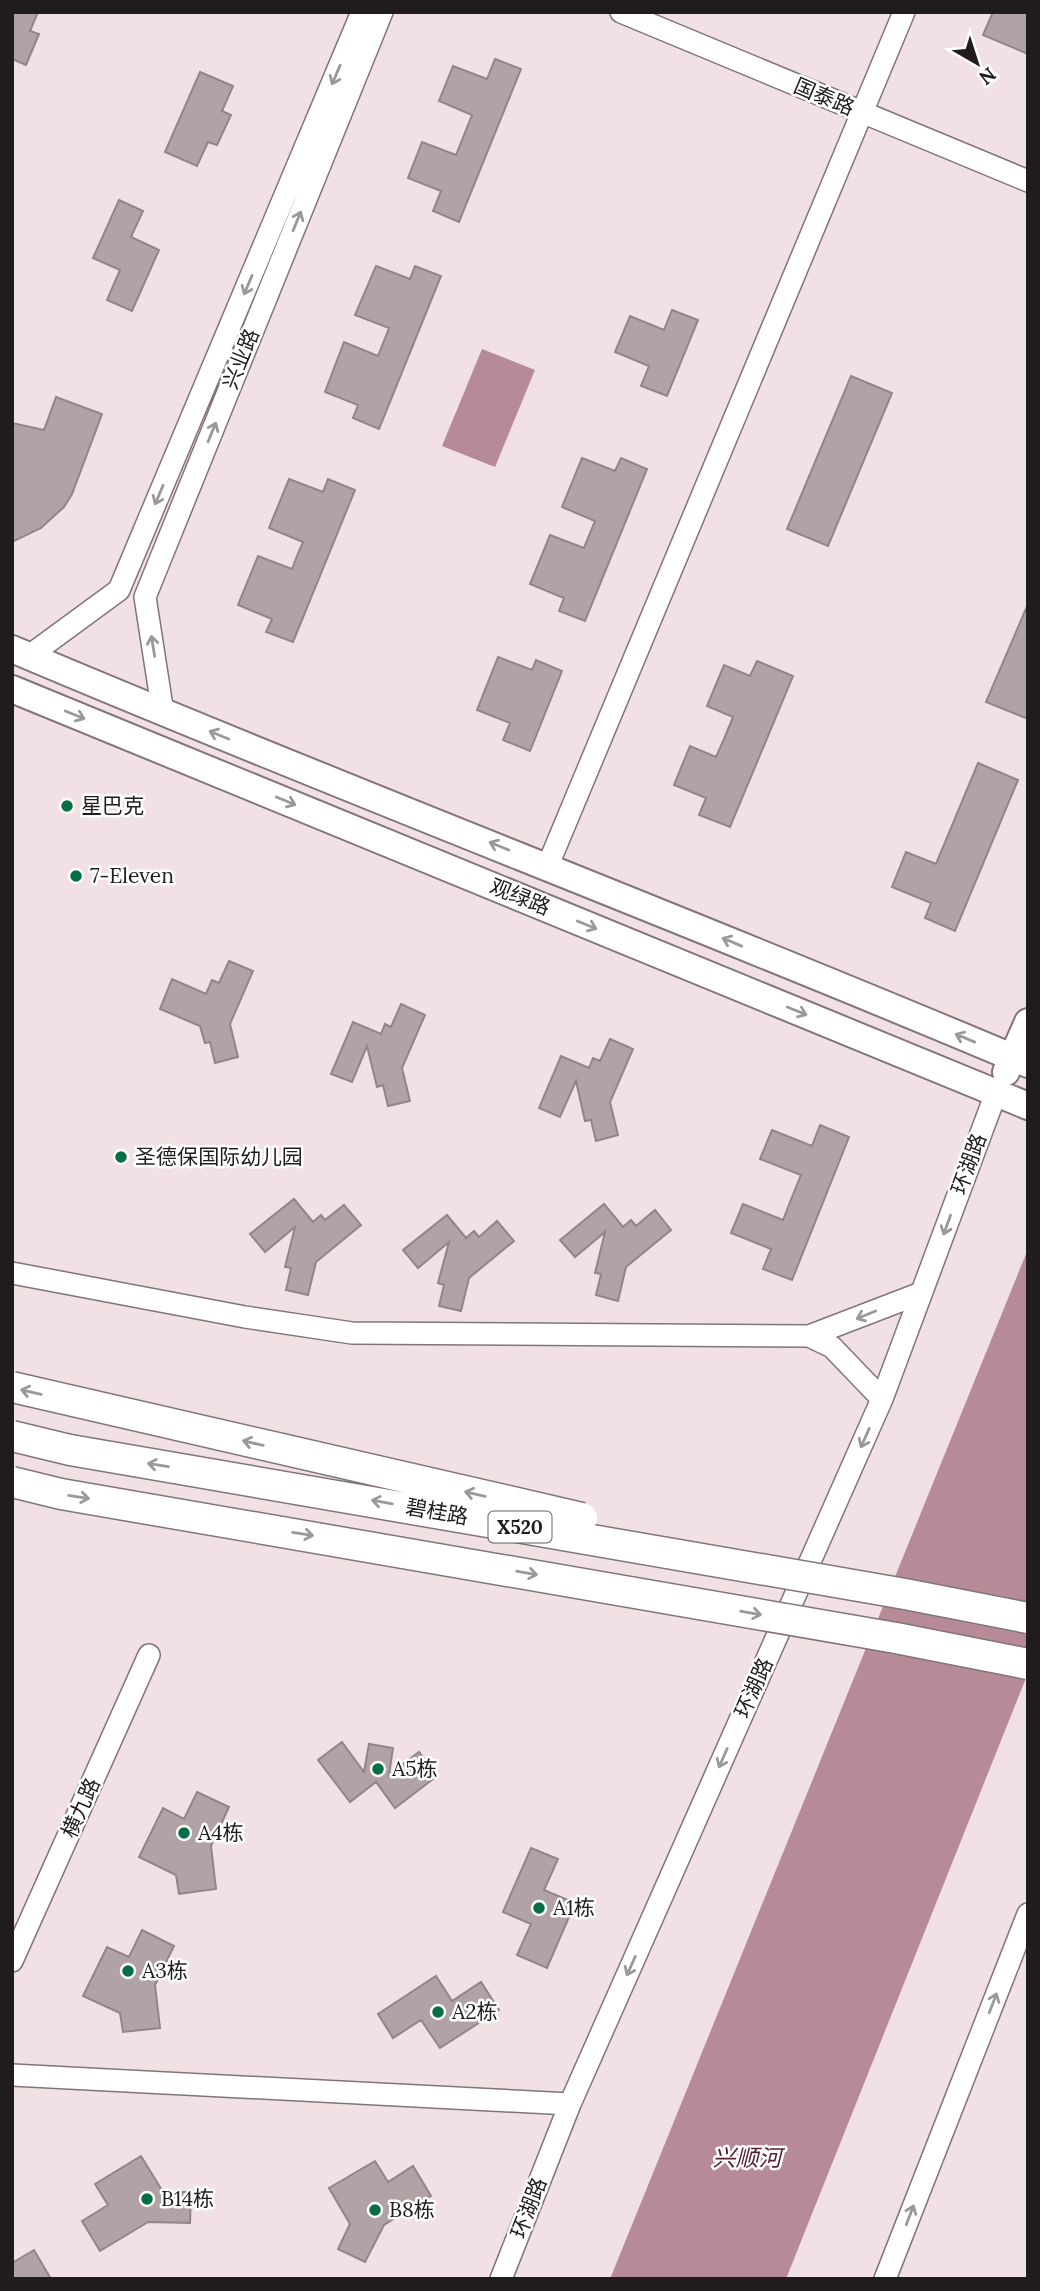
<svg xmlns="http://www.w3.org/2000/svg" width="1040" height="2291" font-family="Lora,'Noto Sans SC',serif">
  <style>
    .water { fill: #b68a96 }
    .building { fill: #b1a2a6; stroke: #938488; stroke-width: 2 }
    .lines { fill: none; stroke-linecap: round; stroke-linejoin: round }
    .minor-casing { stroke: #827478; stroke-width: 24 }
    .major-casing { stroke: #827478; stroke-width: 30 }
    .minor { stroke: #fff; stroke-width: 21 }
    .major { stroke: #fff; stroke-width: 26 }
    .highway-bridge-casing { stroke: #827478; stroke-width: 33; stroke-linecap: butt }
    .highway-bridge { stroke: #fff; stroke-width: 30 }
    .oneway { stroke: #9b9899 }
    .poi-dot { fill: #086e45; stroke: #fff; stroke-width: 2.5 }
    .labels { text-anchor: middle; stroke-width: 5; stroke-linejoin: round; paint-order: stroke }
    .shield { fill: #fff; stroke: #635f60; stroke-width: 2 }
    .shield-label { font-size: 19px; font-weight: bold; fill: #201b1c }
    .street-label { font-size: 21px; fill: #201b1c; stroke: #fff }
    .poi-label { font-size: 21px; fill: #201b1c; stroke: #fff; text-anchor: start }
    .water-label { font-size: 23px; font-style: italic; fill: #572033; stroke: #fff }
  </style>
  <rect width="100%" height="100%" fill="#f1e1e5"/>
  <path class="water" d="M 482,349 L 535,370 L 495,467 L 442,446 Z
    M 1028,1249 L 1028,1673 L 786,2279 L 610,2279 Z"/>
  <path class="building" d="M 12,12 L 38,12 L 30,31 L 39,34 L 26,65 L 12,59 Z
    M 993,12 L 1028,12 L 1028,54 L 983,35 Z
    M 495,59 L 521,69 L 459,222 L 433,211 L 441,191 L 408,178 L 422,142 L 456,155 L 472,115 L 439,101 L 453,66 L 487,79 Z
    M 200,72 L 233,86 L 222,111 L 231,115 L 217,145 L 208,142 L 197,166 L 165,152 Z
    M 119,200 L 143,211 L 131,237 L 159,250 L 132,311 L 107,300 L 120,270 L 93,258 Z
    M 376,266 L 410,279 L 415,266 L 441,276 L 379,429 L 353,418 L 358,405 L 325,392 L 344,342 L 378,356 L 389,328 L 355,315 Z
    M 672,310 L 698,320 L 667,396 L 641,386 L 649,366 L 615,352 L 630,316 L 664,330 Z
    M 851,376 L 892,393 L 828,546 L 787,529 Z
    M 56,397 L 102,414 L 72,494 L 64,507 L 41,528 L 12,542 L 12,423 L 44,430 Z
    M 582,458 L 615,471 L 621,458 L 647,469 L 585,621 L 559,611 L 564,598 L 530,584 L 550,535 L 584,548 L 595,521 L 562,507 Z
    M 289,479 L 323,492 L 328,479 L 355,490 L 293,642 L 266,632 L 272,619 L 238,605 L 258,556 L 292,569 L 297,556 L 303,542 L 269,528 Z
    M 1028,604 L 1028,719 L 986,702 Z
    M 498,657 L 532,670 L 536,660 L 562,671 L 530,751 L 503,740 L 510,723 L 477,710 Z
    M 757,661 L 793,676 L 730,827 L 699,815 L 706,798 L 674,785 L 690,746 L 716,757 L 724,739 L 733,717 L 707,706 L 724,665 L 750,676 Z
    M 978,763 L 1018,780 L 955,931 L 925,918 L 931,903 L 892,887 L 906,852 L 936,864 Z
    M 229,961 L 253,971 L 230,1024 L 238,1057 L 215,1063 L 210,1042 L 205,1043 L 200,1026 L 160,1009 L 172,979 L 206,994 L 212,980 L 219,983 Z
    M 401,1004 L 425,1015 L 402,1068 L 410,1101 L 388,1106 L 383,1085 L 377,1087 L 367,1046 L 352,1082 L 331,1074 L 353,1022 L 381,1034 L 385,1024 L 391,1027 Z
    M 610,1039 L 633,1049 L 610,1102 L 618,1135 L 596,1141 L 591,1120 L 585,1121 L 576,1081 L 560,1117 L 539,1108 L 561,1056 L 589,1068 L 593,1058 L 600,1061 Z
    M 820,1125 L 849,1137 L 792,1280 L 763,1269 L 771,1249 L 731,1233 L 743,1204 L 783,1220 L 792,1197 L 801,1175 L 760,1159 L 772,1130 L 812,1146 Z
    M 294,1199 L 313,1222 L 321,1215 L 325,1220 L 344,1205 L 361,1225 L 316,1262 L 308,1295 L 286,1290 L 291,1268 L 285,1267 L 295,1227 L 265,1252 L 250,1234 Z
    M 604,1204 L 623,1227 L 631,1220 L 636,1226 L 655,1210 L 671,1230 L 626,1267 L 618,1301 L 596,1295 L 601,1274 L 595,1273 L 605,1232 L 575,1257 L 560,1240 Z
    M 447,1215 L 466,1238 L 474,1231 L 479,1237 L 497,1221 L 514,1241 L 469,1278 L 461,1311 L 439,1306 L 444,1285 L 438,1283 L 449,1242 L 418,1268 L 403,1250 Z
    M 342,1742 L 364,1772 L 369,1744 L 393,1748 L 389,1775 L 419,1752 L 437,1776 L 395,1808 L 376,1782 L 350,1802 L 318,1760 Z
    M 197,1792 L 229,1807 L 211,1846 L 216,1889 L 179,1894 L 176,1875 L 139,1857 L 163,1808 L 184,1819 Z
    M 531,1848 L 558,1859 L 544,1890 L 575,1903 L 547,1968 L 517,1955 L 531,1924 L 503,1912 Z
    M 142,1930 L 174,1946 L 155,1985 L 160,2028 L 123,2032 L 120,2013 L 83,1996 L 107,1947 L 129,1957 Z
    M 436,1976 L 452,2001 L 481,1982 L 499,2010 L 440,2048 L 421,2020 L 393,2038 L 378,2014 Z
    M 141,2156 L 163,2192 L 191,2192 L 190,2223 L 148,2222 L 100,2251 L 82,2221 L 108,2205 L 95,2184 Z
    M 375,2161 L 388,2182 L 413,2166 L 431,2196 L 384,2225 L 365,2262 L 338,2249 L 350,2224 L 329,2188 Z
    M 34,2250 L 51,2279 L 12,2279 L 12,2263 Z"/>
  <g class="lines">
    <defs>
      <path id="minor" d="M 621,12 L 1028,181
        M 29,656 L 119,590 L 362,12
        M 163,713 L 145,597 L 382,12
        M 548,865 L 904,12
        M 12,1273 L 245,1317 L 352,1333 L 809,1336 L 921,1293
        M 809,1336 L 832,1347 L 882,1399
        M 12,1961 L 149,1655
        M 12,2075 L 570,2104
        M 501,2279 L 570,2104 L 882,1399 L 996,1093
        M 885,2279 L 1028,1914"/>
      <path id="major" d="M 12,649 C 349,792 691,921 1028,1064
        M 12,689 L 1028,1106
        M 1006,1072 L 1028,1022"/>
    </defs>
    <use href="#minor" class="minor-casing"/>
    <use href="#major" class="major-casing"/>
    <use href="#minor" class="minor"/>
    <use href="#major" class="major"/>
    <defs>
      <path id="highway-bridge" d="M 12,1387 L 582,1518
        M 12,1436 L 70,1450 L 905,1594 L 1028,1618
        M 12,1482 L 61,1494 L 896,1638 L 1028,1664"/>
    </defs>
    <use href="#highway-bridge" class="highway-bridge-casing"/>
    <use href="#highway-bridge" class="highway-bridge"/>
  </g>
  <defs><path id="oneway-shaft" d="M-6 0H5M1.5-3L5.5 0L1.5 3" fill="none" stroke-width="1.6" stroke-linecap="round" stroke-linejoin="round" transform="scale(1.75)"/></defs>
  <g class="oneway">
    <use href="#oneway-shaft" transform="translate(336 75) rotate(113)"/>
    <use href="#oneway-shaft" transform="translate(297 221) rotate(-68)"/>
    <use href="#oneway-shaft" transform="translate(248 285) rotate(113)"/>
    <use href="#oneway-shaft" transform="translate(212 432) rotate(-68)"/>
    <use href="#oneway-shaft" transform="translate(159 495) rotate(113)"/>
    <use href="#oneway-shaft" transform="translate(153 646) rotate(-99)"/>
    <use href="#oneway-shaft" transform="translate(75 715) rotate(22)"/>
    <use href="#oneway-shaft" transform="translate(219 735) rotate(-158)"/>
    <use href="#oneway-shaft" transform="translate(286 801) rotate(22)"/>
    <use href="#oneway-shaft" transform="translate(499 846) rotate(-158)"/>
    <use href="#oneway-shaft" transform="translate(587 925) rotate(22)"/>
    <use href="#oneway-shaft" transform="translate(732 942) rotate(-157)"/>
    <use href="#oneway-shaft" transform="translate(797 1011) rotate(22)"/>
    <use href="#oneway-shaft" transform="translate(965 1038) rotate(-157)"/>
    <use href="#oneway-shaft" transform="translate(947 1225) rotate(110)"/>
    <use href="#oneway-shaft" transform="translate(866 1315) rotate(158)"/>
    <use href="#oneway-shaft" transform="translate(31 1392) rotate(-167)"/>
    <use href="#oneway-shaft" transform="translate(865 1438) rotate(114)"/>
    <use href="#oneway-shaft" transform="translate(253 1443) rotate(-167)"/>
    <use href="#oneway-shaft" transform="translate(158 1465) rotate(-171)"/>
    <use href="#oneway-shaft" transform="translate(475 1494) rotate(-167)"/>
    <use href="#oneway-shaft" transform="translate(79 1497) rotate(9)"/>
    <use href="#oneway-shaft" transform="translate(382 1502) rotate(-170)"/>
    <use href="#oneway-shaft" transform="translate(303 1534) rotate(9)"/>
    <use href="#oneway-shaft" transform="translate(527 1573) rotate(10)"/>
    <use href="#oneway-shaft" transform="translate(751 1613) rotate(10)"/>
    <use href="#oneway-shaft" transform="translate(723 1758) rotate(114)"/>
    <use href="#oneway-shaft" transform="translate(631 1966) rotate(114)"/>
    <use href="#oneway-shaft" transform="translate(993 2003) rotate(-69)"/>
    <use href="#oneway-shaft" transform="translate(910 2215) rotate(-69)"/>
  </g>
  <g class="poi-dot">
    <circle cx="67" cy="806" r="7"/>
    <circle cx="76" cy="876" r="7"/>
    <circle cx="121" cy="1157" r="7"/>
    <circle cx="378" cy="1769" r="7"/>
    <circle cx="184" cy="1833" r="7"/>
    <circle cx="539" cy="1908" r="7"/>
    <circle cx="128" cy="1971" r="7"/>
    <circle cx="438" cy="2012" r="7"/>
    <circle cx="147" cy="2199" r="7"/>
    <circle cx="375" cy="2210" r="7"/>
  </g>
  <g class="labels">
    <rect class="shield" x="488.5" y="1511.5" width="63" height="31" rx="5"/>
    <g class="shield-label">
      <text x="520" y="1534">X520</text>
    </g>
    <g class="street-label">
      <text transform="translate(824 97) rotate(23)" y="7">国泰路</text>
      <text transform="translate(241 359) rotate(-68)" y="7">兴业路</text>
      <text transform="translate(520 897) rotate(22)" y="7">观绿路</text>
      <text transform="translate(969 1164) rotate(-70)" y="7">环湖路</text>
      <text transform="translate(437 1512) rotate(10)" y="7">碧桂路</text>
      <text transform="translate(754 1688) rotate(-66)" y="7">环湖路</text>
      <text transform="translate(81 1808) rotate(-66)" y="7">横九路</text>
      <text transform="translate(529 2208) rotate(-69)" y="7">环湖路</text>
    </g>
    <g class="poi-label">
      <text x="81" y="813">星巴克</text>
      <text x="90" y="883">7-Eleven</text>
      <text x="135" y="1164">圣德保国际幼儿园</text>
      <text x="392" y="1776">A5栋</text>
      <text x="198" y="1840">A4栋</text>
      <text x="553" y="1915">A1栋</text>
      <text x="142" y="1978">A3栋</text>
      <text x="452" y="2019">A2栋</text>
      <text x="161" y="2206">B14栋</text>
      <text x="389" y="2217">B8栋</text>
    </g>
    <g class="water-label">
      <text x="747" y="2166">兴顺河</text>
    </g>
  </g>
  <rect width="1040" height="2291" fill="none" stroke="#201b1c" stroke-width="28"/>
  <g transform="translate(977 63) rotate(141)" stroke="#ffffff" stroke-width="5" paint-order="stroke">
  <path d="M0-5L12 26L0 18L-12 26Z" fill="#201b1c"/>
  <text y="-10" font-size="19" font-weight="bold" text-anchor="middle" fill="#201b1c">N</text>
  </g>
</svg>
